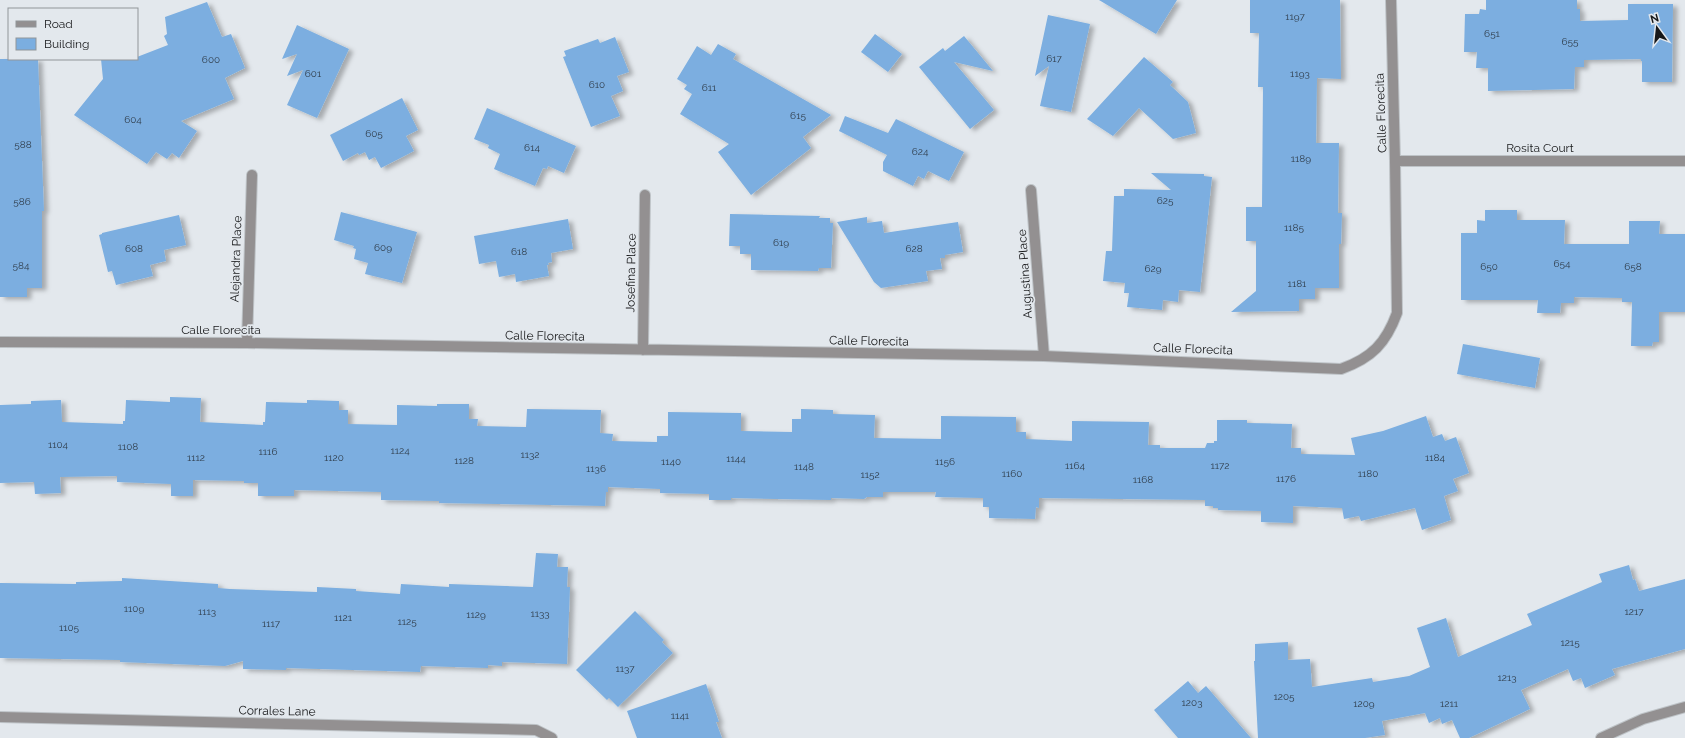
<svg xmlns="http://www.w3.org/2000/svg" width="1685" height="738" font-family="Raleway,sans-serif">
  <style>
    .building { fill: #7baee0; filter: url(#shadow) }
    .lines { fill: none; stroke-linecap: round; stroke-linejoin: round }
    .minor-casing { stroke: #bec3c7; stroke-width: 12 }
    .minor { stroke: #939091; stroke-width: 10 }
    .labels { text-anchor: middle; stroke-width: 3.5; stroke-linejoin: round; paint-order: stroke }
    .number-label { font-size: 10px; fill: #303e4c }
    .street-label { font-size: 12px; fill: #17181a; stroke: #e3e8ed }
  </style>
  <defs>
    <filter id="shadow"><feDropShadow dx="4.5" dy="2.5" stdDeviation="2" flood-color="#0004"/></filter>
  </defs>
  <rect width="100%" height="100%" fill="#e3e8ed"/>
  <path class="building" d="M 1099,0 L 1177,0 L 1156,34 Z
    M 1250,0 L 1340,0 L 1341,79 L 1317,78 L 1316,143 L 1339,143 L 1338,213 L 1342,213 L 1341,244 L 1339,244 L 1339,288 L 1315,288 L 1315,299 L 1299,299 L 1299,311 L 1231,312 L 1256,291 L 1256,241 L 1246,241 L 1246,207 L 1262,207 L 1263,87 L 1258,87 L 1259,33 L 1250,33 Z
    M 1486,0 L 1577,0 L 1577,9 L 1580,9 L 1580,21 L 1628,20 L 1628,4 L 1673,4 L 1672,82 L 1642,82 L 1642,61 L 1641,61 L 1641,59 L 1584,60 L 1584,67 L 1575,67 L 1574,89 L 1488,91 L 1488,68 L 1476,68 L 1477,52 L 1464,52 L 1465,14 L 1479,14 L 1480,9 L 1486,10 Z
    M 207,2 L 222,37 L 231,34 L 245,68 L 225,78 L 234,99 L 181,121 L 197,131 L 179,158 L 172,153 L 167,159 L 156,152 L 147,164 L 74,115 L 103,79 L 101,59 L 137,59 L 137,57 L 168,45 L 164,36 L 167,34 L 165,17 Z
    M 1048,15 L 1090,24 L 1071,112 L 1040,106 L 1049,66 L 1035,76 Z
    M 297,25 L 349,49 L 317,118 L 287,105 L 303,70 L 287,76 L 297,54 L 282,59 Z
    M 875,34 L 902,54 L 888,72 L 861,52 Z
    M 964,36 L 993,71 L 954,62 L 994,110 L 970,129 L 919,67 L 943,48 L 945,51 Z
    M 615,37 L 629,72 L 617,76 L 623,91 L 611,96 L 620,116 L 591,127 L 563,57 L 566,56 L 564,51 L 598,39 L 600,43 Z
    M 718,44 L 736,54 L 733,59 L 831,115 L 803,137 L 811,148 L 751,195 L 718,152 L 729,144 L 680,114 L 692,94 L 684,89 L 687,85 L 677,79 L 697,46 L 711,55 Z
    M 1144,57 L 1173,82 L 1170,85 L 1188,102 L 1196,133 L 1173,139 L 1139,108 L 1113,136 L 1087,119 Z
    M 0,59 L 38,59 L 44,211 L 42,211 L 42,288 L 27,288 L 27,297 L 0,297 Z
    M 402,98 L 418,130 L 406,136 L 414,151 L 381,168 L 375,157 L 369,160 L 365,152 L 359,155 L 358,153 L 343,161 L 330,135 Z
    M 487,108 L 576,146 L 564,173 L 548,166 L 547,169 L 543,168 L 535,186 L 494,169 L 500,154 L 488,148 L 489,145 L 474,139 Z
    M 845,116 L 888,133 L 896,119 L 964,152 L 949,181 L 928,171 L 924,179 L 918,176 L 913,186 L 883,171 L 883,162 L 887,155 L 839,131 Z
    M 1151,173 L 1204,174 L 1204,176 L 1212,177 L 1200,292 L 1179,290 L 1178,302 L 1163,300 L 1162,310 L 1127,307 L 1129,293 L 1124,293 L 1125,283 L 1103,281 L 1106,251 L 1112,251 L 1114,196 L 1124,196 L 1124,189 L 1171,190 Z
    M 1485,210 L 1517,210 L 1517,220 L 1565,220 L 1564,244 L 1629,244 L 1629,221 L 1660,221 L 1659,234 L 1685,234 L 1685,312 L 1659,312 L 1659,342 L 1653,342 L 1652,346 L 1631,346 L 1632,302 L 1622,302 L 1622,298 L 1574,297 L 1574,303 L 1561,303 L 1560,313 L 1537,313 L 1538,300 L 1461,300 L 1461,233 L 1477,233 L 1477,220 L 1485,221 Z
    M 341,212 L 417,232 L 402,283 L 365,274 L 368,263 L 354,259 L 356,249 L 353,248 L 354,246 L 334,240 Z
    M 730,214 L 820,216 L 819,218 L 830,218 L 830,223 L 833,223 L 831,268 L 819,268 L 818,271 L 751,270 L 751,254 L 740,254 L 740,246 L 729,246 Z
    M 179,215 L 186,245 L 164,250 L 166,261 L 150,265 L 153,276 L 116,285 L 112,271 L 108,272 L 99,235 L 102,234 L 102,233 Z
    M 867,217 L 867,223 L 882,221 L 884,233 L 958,222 L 963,252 L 945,255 L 945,258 L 940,258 L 942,269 L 926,271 L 928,281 L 881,288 L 874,282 L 837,222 Z
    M 568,219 L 573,249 L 551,253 L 552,262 L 548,263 L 549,265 L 547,265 L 549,276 L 516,282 L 515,274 L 499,277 L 496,261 L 479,264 L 474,236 Z
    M 1463,344 L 1540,358 L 1535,388 L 1457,374 Z
    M 170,397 L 201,398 L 200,422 L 263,425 L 263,422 L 265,422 L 266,402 L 307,403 L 307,400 L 339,401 L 339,410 L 348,410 L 348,424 L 397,425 L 397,405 L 437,406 L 437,404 L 469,404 L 469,419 L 478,419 L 477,426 L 526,427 L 527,409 L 601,410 L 600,433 L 613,434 L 612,441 L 657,442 L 657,436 L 668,436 L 668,412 L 741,413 L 741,431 L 792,432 L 792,419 L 801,419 L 801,409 L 833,410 L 833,414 L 875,415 L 874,438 L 941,439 L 941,416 L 1016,417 L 1016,432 L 1026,432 L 1026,439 L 1072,441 L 1072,421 L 1149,422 L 1148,445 L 1160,445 L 1160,448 L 1205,448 L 1207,443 L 1214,443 L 1214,441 L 1217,441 L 1217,420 L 1247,420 L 1247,423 L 1292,424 L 1291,448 L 1301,448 L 1301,454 L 1355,455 L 1351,438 L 1383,431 L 1426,416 L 1433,437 L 1442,434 L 1445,441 L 1456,437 L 1469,473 L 1453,479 L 1458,491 L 1444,496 L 1451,520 L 1422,530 L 1415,508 L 1361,521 L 1359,516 L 1344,519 L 1342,508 L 1293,506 L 1293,523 L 1261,522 L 1261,511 L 1218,510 L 1218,508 L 1213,508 L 1213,506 L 1205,506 L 1205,500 L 1039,498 L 1039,508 L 1036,507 L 1035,519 L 989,518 L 989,507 L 983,507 L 983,498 L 935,497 L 936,492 L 883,492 L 883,497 L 867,497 L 864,499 L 831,498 L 831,500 L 731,498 L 731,500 L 709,500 L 709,494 L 660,493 L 660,489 L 608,487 L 608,492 L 606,492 L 605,506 L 439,503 L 439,501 L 381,500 L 381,492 L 294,490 L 294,496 L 258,496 L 258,483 L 244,483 L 244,481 L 193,480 L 193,496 L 171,496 L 171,484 L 117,482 L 117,476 L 60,477 L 61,493 L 35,494 L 34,482 L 0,483 L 0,405 L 31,404 L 31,401 L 61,400 L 62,422 L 123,424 L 123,421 L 125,421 L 126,400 L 170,402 Z
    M 536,553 L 558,554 L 557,567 L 568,567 L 567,587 L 570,587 L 567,664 L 502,662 L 502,666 L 488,665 L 488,668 L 421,666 L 420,672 L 286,668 L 286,670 L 243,669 L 243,661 L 225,666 L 120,662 L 120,660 L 0,658 L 0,583 L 76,584 L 76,582 L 122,581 L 122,578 L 218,584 L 218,588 L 230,589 L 317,592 L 317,587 L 356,589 L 356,591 L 400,594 L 401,584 L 449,587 L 449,584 L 533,587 Z
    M 1629,565 L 1633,580 L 1635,579 L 1639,591 L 1685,579 L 1685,649 L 1612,669 L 1615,675 L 1585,688 L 1581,678 L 1573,681 L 1568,669 L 1521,690 L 1530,709 L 1469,738 L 1460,738 L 1452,720 L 1442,724 L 1440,718 L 1429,723 L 1425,713 L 1382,721 L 1385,735 L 1365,738 L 1258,738 L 1254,661 L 1255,661 L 1255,644 L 1288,642 L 1288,660 L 1310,659 L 1312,687 L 1372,678 L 1373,682 L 1409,676 L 1430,667 L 1417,628 L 1446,618 L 1458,657 L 1532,625 L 1527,614 L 1602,582 L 1599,574 Z
    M 635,611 L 664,640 L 662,642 L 673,653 L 618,707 L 609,698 L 607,700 L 576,670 Z
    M 1188,681 L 1198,693 L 1206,686 L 1251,738 L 1178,738 L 1154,710 Z
    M 706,684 L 719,722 L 716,722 L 722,738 L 637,738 L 627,711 Z"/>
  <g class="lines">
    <defs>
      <path id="minor" d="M 1395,161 L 1685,161
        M 1031,190 L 1044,356
        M 0,342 L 247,343 L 1044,356 L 1341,369 C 1372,358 1386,343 1397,313 L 1395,161 L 1391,0
        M 247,343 L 252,175
        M 643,350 L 645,195
        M 0,717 L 536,730 L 552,738
        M 1601,738 L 1643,719 L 1685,707"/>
    </defs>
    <use href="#minor" class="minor-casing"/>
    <use href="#minor" class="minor"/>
  </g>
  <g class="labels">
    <g class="number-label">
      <text x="1295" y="20">1197</text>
      <text x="1492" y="37">651</text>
      <text x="1570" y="45">655</text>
      <text x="1054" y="62">617</text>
      <text x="211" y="63">600</text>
      <text x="313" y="77">601</text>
      <text x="1300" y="77">1193</text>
      <text x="597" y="88">610</text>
      <text x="709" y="91">611</text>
      <text x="798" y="119">615</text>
      <text x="133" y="123">604</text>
      <text x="374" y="137">605</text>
      <text x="23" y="148">588</text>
      <text x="532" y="151">614</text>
      <text x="920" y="155">624</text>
      <text x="1301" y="162">1189</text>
      <text x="1165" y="204">625</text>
      <text x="22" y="205">586</text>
      <text x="1294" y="231">1185</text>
      <text x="781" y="246">619</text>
      <text x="383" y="251">609</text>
      <text x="134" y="252">608</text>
      <text x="914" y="252">628</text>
      <text x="519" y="255">618</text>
      <text x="1562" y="267">654</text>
      <text x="21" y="269">584</text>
      <text x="1489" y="270">650</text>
      <text x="1633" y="270">658</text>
      <text x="1153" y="272">629</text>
      <text x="1297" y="287">1181</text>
      <text x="58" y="448">1104</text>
      <text x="128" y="450">1108</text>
      <text x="400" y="454">1124</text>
      <text x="268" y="455">1116</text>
      <text x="530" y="458">1132</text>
      <text x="196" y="461">1112</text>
      <text x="334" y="461">1120</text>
      <text x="1435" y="461">1184</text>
      <text x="736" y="462">1144</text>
      <text x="464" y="464">1128</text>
      <text x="671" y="465">1140</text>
      <text x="945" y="465">1156</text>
      <text x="1075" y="469">1164</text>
      <text x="1220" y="469">1172</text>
      <text x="804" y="470">1148</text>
      <text x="596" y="472">1136</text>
      <text x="1012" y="477">1160</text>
      <text x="1368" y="477">1180</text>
      <text x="870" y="478">1152</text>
      <text x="1286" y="482">1176</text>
      <text x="1143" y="483">1168</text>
      <text x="134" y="612">1109</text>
      <text x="207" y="615">1113</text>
      <text x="1634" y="615">1217</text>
      <text x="540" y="617">1133</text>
      <text x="476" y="618">1129</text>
      <text x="343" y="621">1121</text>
      <text x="407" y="625">1125</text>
      <text x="271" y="627">1117</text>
      <text x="69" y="631">1105</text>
      <text x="1570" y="646">1215</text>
      <text x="625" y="672">1137</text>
      <text x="1507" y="681">1213</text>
      <text x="1284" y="700">1205</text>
      <text x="1192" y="706">1203</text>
      <text x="1364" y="707">1209</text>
      <text x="1449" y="707">1211</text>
      <text x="680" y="719">1141</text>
    </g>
    <g class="street-label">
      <text transform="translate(1381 113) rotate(-92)" y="4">Calle Florecita</text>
      <text x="1540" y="152">Rosita Court</text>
      <text transform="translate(236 259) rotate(-88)" y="4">Alejandra Place</text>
      <text transform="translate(631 273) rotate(-89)" y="4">Josefina Place</text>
      <text transform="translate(1025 274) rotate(-94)" y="4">Augustina Place</text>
      <text x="221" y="334">Calle Florecita</text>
      <text transform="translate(545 336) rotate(1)" y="4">Calle Florecita</text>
      <text transform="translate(869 341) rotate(1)" y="4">Calle Florecita</text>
      <text transform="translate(1193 349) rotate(2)" y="4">Calle Florecita</text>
      <text transform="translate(277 711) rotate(1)" y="4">Corrales Lane</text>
    </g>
  </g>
  <rect x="8" y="8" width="130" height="52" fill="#e3e8ed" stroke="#919599"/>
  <rect x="16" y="21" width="20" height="6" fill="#939091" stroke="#919599"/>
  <text x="44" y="28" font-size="12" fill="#17181a">Road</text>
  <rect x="16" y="38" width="20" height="12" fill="#7baee0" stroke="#919599"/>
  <text x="44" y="48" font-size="12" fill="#17181a">Building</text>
  <g transform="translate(1657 28) rotate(345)" stroke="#e3e8ed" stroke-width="3" paint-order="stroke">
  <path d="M0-3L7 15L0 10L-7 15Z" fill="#17181a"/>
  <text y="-6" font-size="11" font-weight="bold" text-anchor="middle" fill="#17181a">N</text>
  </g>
</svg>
